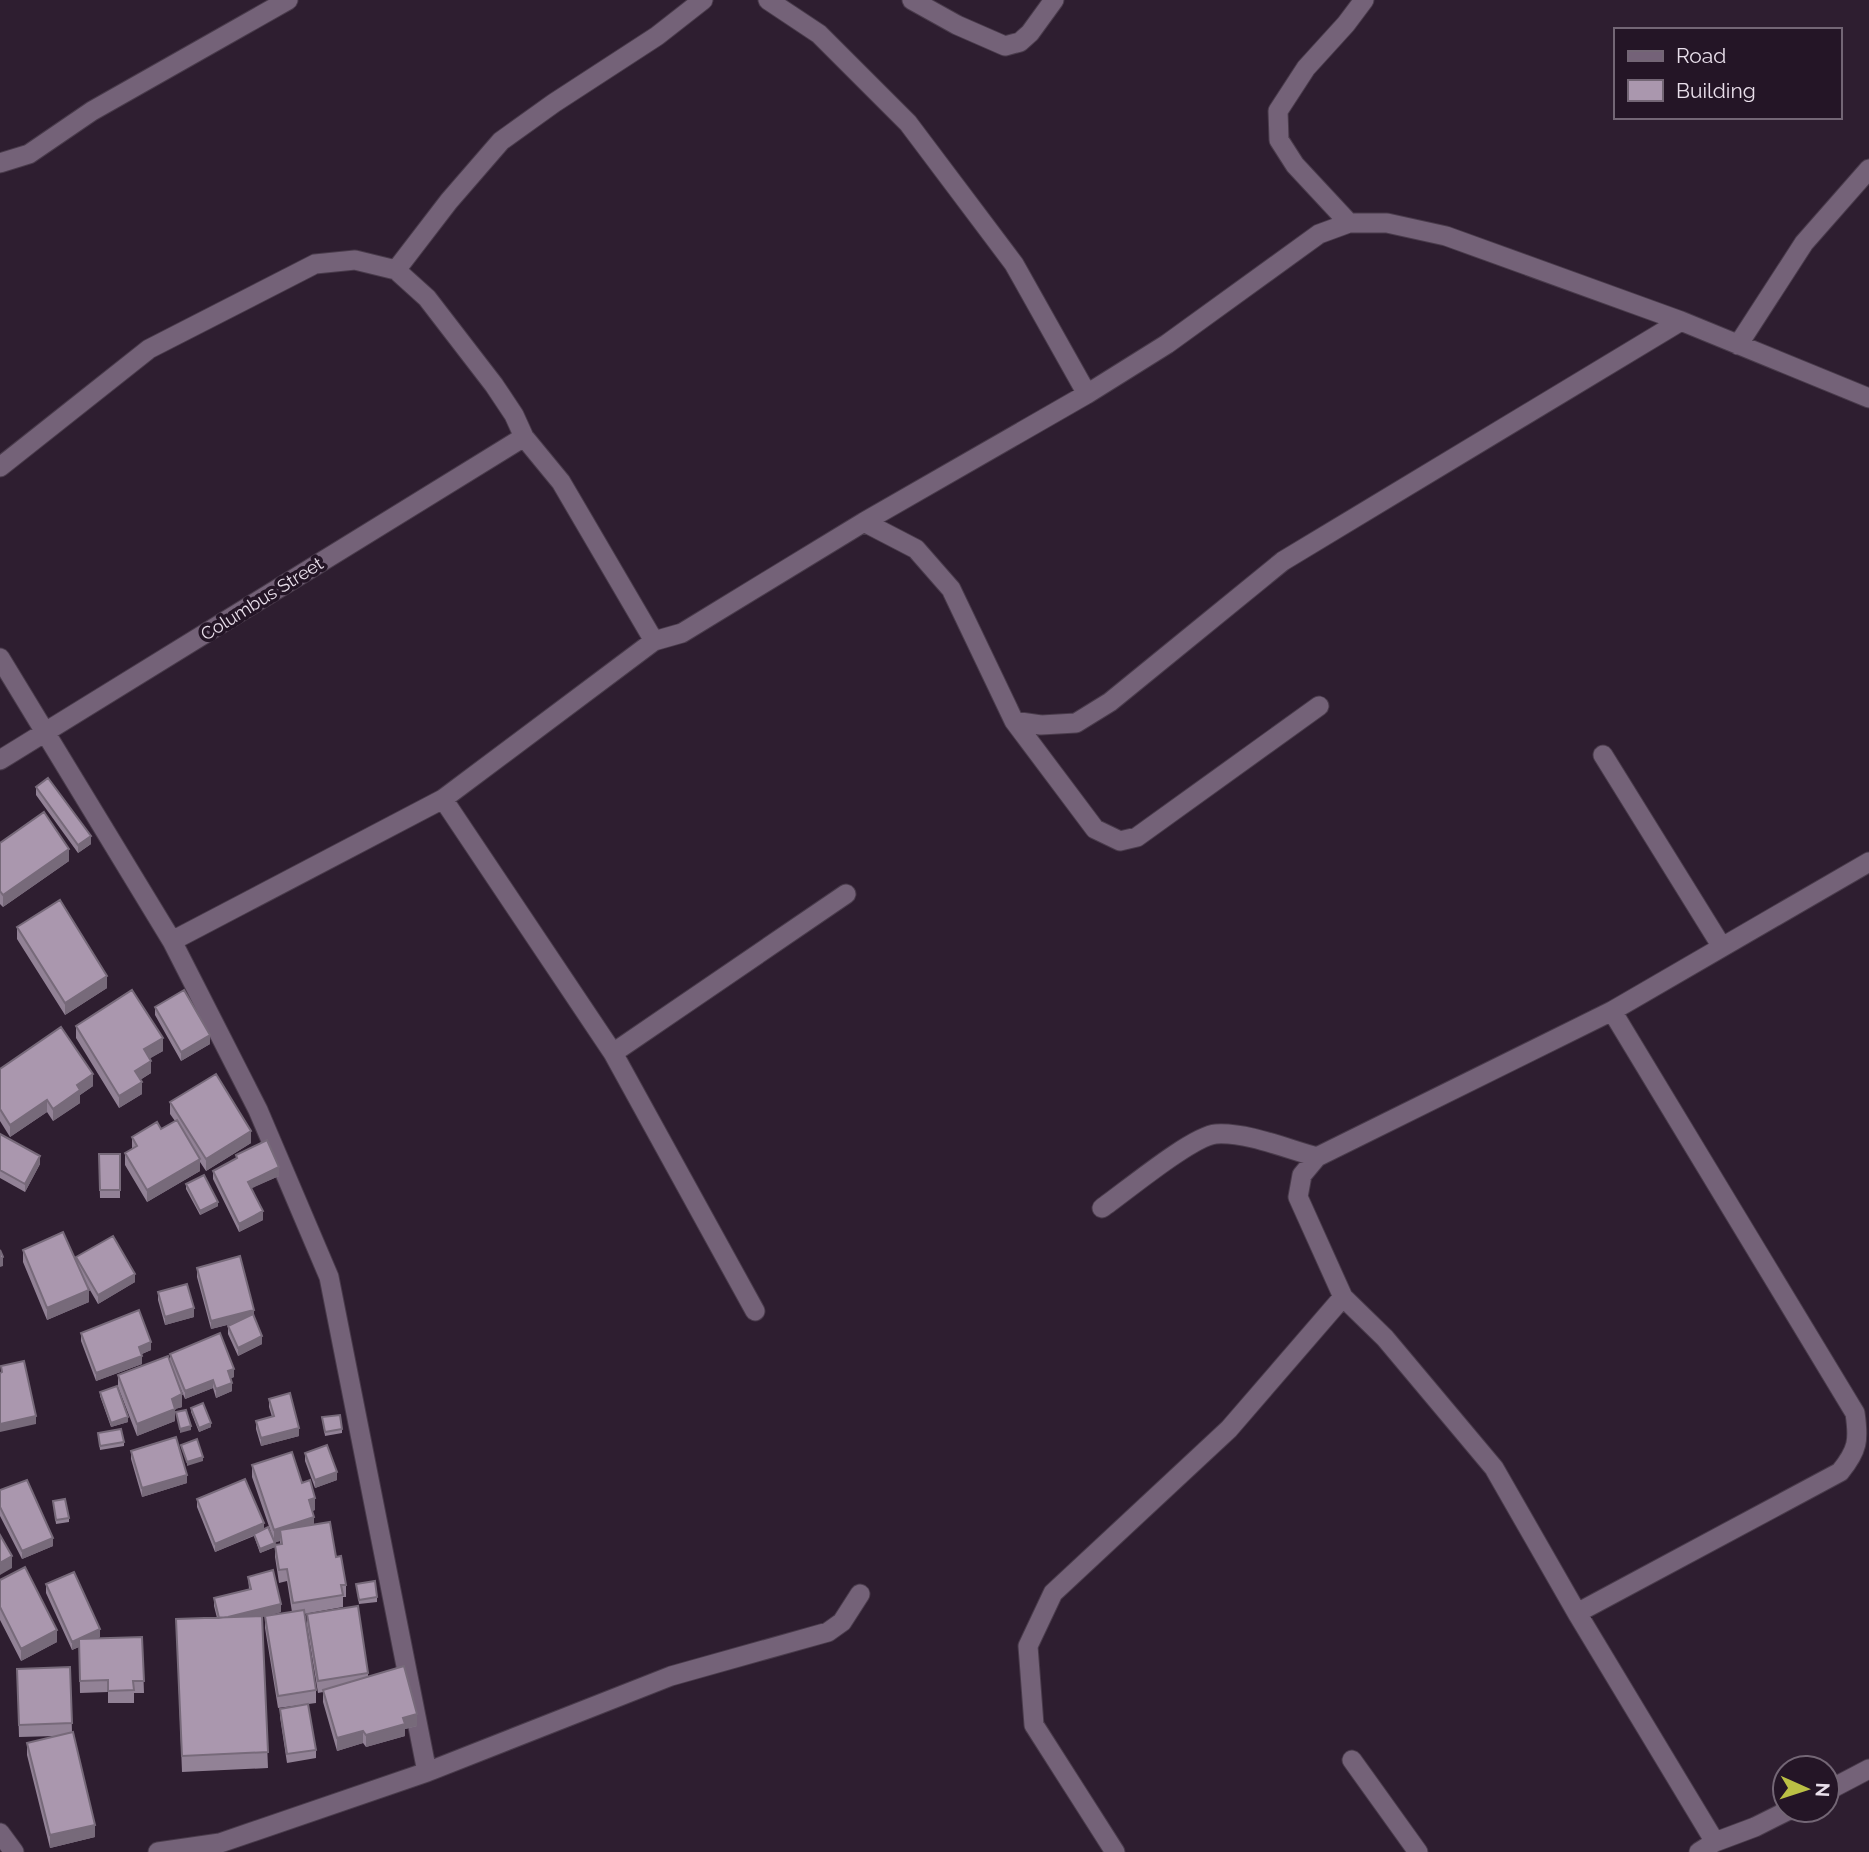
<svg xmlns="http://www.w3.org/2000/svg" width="1869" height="1852" font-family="Raleway,sans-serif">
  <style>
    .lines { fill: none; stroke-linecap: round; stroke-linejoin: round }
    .minor-casing { stroke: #493b4b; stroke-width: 21 }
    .minor { stroke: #746278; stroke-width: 19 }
    .wall { fill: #928296 }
    .shaded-wall { fill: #776a7a }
    .building { fill: #aa97ae; stroke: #776a7a; stroke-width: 2 }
    .labels { text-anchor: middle; stroke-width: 7; stroke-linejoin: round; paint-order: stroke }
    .street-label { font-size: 18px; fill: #e9dfeb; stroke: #241526 }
  </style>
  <rect width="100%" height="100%" fill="#2e1e30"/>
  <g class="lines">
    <defs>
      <path id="minor" d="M 768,0 L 819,34 L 908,123 L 1014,264 L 1087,394
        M 912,0 L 957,25 L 1005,46 L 1020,42 L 1030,33 L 1054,0
        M 0,163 L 29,154 L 92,111 L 288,0
        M 1349,223 L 1295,165 L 1279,140 L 1278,111 L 1306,68 L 1346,24 L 1364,0
        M 396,270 L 449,201 L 501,141 L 554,103 L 657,36 L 703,0
        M 1738,345 L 1804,243 L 1869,169
        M 0,467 L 149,349 L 315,264 L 355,260 L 396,270 L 427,298 L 494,385 L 514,415 L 524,437 L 561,482 L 654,641
        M 864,522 L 916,549 L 951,589 L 1014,721 L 1095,829 L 1120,841 L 1137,837 L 1319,706
        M 0,658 L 172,941 L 258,1110 L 329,1277 L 427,1772
        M 1014,721 L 1041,725 L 1076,723 L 1110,702 L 1283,561 L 1681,321
        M 1603,755 L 1722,947
        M 0,760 L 524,437
        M 443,799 L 613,1053 L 755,1311
        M 172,941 L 443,799 L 654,641 L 682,633 L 864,522 L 1087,394 L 1167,344 L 1319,234 L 1349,223 L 1387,223 L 1446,236 L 1681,321 L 1869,398
        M 613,1053 L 846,894
        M 1102,1208 C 1125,1192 1192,1136 1216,1134 C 1247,1132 1287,1149 1317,1157
        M 1577,1613 L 1840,1472 C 1858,1450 1859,1440 1855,1413 L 1612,1011
        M 1352,1760 L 1418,1852
        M 1827,1791 L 1869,1769
        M 0,1833 L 14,1852
        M 1715,1842 L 1755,1827 L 1789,1810
        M 158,1852 L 220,1843 L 427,1772 L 671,1676 L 828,1632 L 842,1622 L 860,1594
        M 1115,1852 L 1034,1725 L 1028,1646 L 1053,1593 L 1229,1429 L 1343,1297
        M 1699,1852 L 1715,1842 L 1577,1613 L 1494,1468 L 1385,1338 L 1343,1297 L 1298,1197 L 1302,1175 L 1317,1157 L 1612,1011 L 1869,862"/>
    </defs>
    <use href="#minor" class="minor-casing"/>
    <use href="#minor" class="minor"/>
  </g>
  <path class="wall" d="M 36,787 L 91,844 L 78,853 L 36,795 Z
    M 0,843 L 69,861 L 3,907 L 0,904 Z
    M 17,927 L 107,988 L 65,1015 L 17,939 Z
    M 155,1007 L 210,1044 L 181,1061 L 155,1015 Z
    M 76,1026 L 163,1051 L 150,1058 L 151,1073 L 140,1080 L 142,1094 L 119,1108 L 76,1038 Z
    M 0,1069 L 93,1086 L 80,1095 L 80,1103 L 53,1121 L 47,1112 L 10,1137 L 0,1121 Z
    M 170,1102 L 251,1143 L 206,1171 L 200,1162 L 200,1171 L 147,1202 L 125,1165 L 125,1153 L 132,1149 L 132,1137 L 161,1129 L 175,1121 L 170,1114 Z
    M 0,1134 L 40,1164 L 25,1192 L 0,1178 Z
    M 99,1154 L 120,1154 L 120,1198 L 100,1198 Z
    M 236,1155 L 279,1176 L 251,1188 L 263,1220 L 239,1232 L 213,1179 L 213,1171 L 236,1159 Z
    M 186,1184 L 218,1206 L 200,1215 L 186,1189 Z
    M 23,1250 L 76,1261 L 76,1257 L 135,1282 L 98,1304 L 83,1278 L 89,1302 L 47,1320 L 23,1262 Z
    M 197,1268 L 254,1318 L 262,1344 L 238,1356 L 228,1334 L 228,1326 L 231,1324 L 211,1329 L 197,1277 Z
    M 158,1292 L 194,1317 L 165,1325 L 158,1300 Z
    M 81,1333 L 151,1350 L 142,1354 L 142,1364 L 96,1381 L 81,1341 Z
    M 170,1354 L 234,1377 L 230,1378 L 232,1391 L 216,1398 L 213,1388 L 185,1399 L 177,1380 L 182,1407 L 175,1409 L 175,1421 L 137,1436 L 118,1387 L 118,1375 L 170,1360 Z
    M 100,1392 L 128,1422 L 111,1427 L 100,1396 Z
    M 269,1399 L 299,1436 L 261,1446 L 256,1429 L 256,1421 L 272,1417 L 269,1407 Z
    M 191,1408 L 211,1427 L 199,1432 L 191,1412 Z
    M 322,1417 L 342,1429 L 342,1433 L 325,1436 Z
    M 98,1433 L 124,1442 L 124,1446 L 100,1450 Z
    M 131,1451 L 187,1483 L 142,1497 L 131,1459 Z
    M 305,1453 L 337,1480 L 315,1488 L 305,1461 Z
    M 252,1465 L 302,1483 L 315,1510 L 312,1511 L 314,1525 L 336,1557 L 346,1585 L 346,1597 L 343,1597 L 343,1607 L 304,1614 L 316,1690 L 316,1703 L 278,1708 L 265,1628 L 265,1616 L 262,1617 L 268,1768 L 182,1772 L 176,1619 L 217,1618 L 214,1606 L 214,1598 L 249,1589 L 248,1577 L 281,1612 L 266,1616 L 292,1612 L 287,1581 L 279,1583 L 275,1557 L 275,1545 L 280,1544 L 280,1541 L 274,1542 L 275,1547 L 260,1553 L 254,1536 L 215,1552 L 197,1507 L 197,1499 L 264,1529 L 273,1538 L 252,1477 Z
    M 0,1490 L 53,1546 L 22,1559 L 0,1516 Z
    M 53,1501 L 69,1518 L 69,1522 L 56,1524 Z
    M 0,1580 L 57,1642 L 21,1661 L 0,1620 Z
    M 46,1584 L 100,1637 L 98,1638 L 142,1637 L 144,1693 L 134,1693 L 134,1703 L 108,1703 L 108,1692 L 80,1693 L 79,1647 L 72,1650 L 46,1593 Z
    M 356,1584 L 377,1597 L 377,1602 L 359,1604 Z
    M 307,1614 L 368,1673 L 368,1677 L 417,1726 L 405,1729 L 405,1736 L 366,1747 L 363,1743 L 337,1751 L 323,1702 L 323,1692 L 318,1693 L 307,1626 Z
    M 70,1667 L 72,1732 L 95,1837 L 50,1848 L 27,1755 L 27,1743 L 56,1736 L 19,1737 L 17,1669 Z
    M 280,1709 L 316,1750 L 316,1758 L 287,1763 L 280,1717 Z"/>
  <path class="shaded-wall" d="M 91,836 L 91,844 L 78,853 L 78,845 Z
    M 69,849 L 69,861 L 3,907 L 3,895 Z
    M 107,976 L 107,988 L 65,1015 L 65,1003 Z
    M 210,1035 L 210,1044 L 181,1061 L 181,1052 Z
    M 163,1038 L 163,1051 L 144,1062 L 144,1049 Z
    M 151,1061 L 151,1073 L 135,1083 L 135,1071 Z
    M 93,1074 L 93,1086 L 80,1095 L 80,1103 L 53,1121 L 53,1109 L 77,1085 Z
    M 142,1082 L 142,1094 L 119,1108 L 119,1096 Z
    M 47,1100 L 47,1112 L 10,1137 L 10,1125 Z
    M 251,1131 L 251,1143 L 206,1171 L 206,1159 Z
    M 40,1156 L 40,1164 L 25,1192 L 25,1184 Z
    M 200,1159 L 200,1171 L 147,1202 L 147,1190 Z
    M 279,1167 L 279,1176 L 248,1190 L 248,1182 Z
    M 218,1202 L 218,1206 L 200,1215 L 200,1211 Z
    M 263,1211 L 263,1220 L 239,1232 L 239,1224 Z
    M 3,1257 L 3,1266 L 0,1267 L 0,1259 Z
    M 135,1274 L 135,1282 L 98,1304 L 98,1295 Z
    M 89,1290 L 89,1302 L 47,1320 L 47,1308 Z
    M 194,1308 L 194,1317 L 165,1325 L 165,1317 Z
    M 254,1310 L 254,1318 L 211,1329 L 211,1321 Z
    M 262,1336 L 262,1344 L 238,1356 L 238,1348 Z
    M 151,1342 L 151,1350 L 139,1355 L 139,1347 Z
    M 142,1356 L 142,1364 L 96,1381 L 96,1373 Z
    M 234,1369 L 234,1377 L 228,1380 L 228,1371 Z
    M 213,1380 L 213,1388 L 185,1399 L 185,1391 Z
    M 232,1383 L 232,1391 L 216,1398 L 216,1389 Z
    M 182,1394 L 182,1407 L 175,1409 L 175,1421 L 137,1436 L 137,1424 L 172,1399 Z
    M 36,1416 L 36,1424 L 0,1432 L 0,1424 Z
    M 128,1417 L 128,1422 L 111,1427 L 111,1423 Z
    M 211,1423 L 211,1427 L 199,1432 L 199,1428 Z
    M 191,1426 L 191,1430 L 180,1433 L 180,1429 Z
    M 299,1428 L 299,1436 L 261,1446 L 261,1438 Z
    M 203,1457 L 203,1461 L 187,1466 L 187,1462 Z
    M 337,1472 L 337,1480 L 315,1488 L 315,1480 Z
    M 187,1475 L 187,1483 L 142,1497 L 142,1488 Z
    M 315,1498 L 315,1510 L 309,1512 L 309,1500 Z
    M 314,1517 L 314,1529 L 280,1530 L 280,1541 L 274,1543 L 274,1530 Z
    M 264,1523 L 264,1531 L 215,1552 L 215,1544 Z
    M 53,1538 L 53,1546 L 22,1559 L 22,1551 Z
    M 275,1543 L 275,1547 L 260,1553 L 260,1549 Z
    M 12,1556 L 12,1568 L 0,1575 L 0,1563 Z
    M 281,1604 L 281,1612 L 219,1628 L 219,1619 Z
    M 100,1629 L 100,1637 L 72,1650 L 72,1642 Z
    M 57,1630 L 57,1642 L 21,1661 L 21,1649 Z
    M 417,1714 L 417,1726 L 405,1729 L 405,1736 L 366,1747 L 366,1735 L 403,1718 Z
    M 363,1731 L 363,1743 L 337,1751 L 337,1738 Z
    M 95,1825 L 95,1837 L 50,1848 L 50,1835 Z"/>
  <path class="building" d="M 48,778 L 91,836 L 78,845 L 36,787 Z
    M 44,812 L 69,849 L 3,895 L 0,891 L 0,843 Z
    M 60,900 L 107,976 L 65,1003 L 17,927 Z
    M 132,990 L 163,1038 L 144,1049 L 151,1061 L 135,1071 L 142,1082 L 119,1096 L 76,1026 Z
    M 184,990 L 210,1035 L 181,1052 L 155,1007 Z
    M 61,1027 L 93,1074 L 77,1085 L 80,1090 L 53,1109 L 47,1100 L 10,1125 L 0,1109 L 0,1069 Z
    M 216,1074 L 251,1131 L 206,1159 L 170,1102 Z
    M 177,1120 L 200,1159 L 147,1190 L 125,1153 L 137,1146 L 132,1137 L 157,1122 L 161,1129 Z
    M 0,1134 L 40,1156 L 25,1184 L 0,1170 Z
    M 267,1140 L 279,1167 L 248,1182 L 263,1211 L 239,1224 L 213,1171 L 237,1158 L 236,1155 Z
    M 99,1154 L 120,1154 L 120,1190 L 100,1190 Z
    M 204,1175 L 218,1202 L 200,1211 L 186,1184 Z
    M 63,1232 L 89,1290 L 47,1308 L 23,1250 Z
    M 113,1236 L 135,1274 L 98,1295 L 76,1257 Z
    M 0,1250 L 3,1257 L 0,1259 Z
    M 240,1256 L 254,1310 L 211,1321 L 197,1268 Z
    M 187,1284 L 194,1308 L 165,1317 L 158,1292 Z
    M 139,1310 L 151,1342 L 139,1347 L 142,1356 L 96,1373 L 81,1333 Z
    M 253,1314 L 262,1336 L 238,1348 L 228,1326 Z
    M 220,1333 L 234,1369 L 228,1371 L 232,1383 L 216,1389 L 213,1380 L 185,1391 L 170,1354 Z
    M 168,1356 L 182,1394 L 172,1399 L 175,1409 L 137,1424 L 118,1375 Z
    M 24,1361 L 36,1416 L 0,1424 L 0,1373 L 2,1372 L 1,1366 Z
    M 117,1386 L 128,1417 L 111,1423 L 100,1392 Z
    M 290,1393 L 299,1428 L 261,1438 L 256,1421 L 274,1416 L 269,1399 Z
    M 203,1403 L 211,1423 L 199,1428 L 191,1408 Z
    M 186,1410 L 191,1426 L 180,1429 L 176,1412 Z
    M 340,1415 L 342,1429 L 325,1432 L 322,1417 Z
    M 121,1429 L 124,1442 L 100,1446 L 98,1433 Z
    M 176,1437 L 187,1475 L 142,1488 L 131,1451 Z
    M 197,1439 L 203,1457 L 187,1462 L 181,1445 Z
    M 327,1445 L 337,1472 L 315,1480 L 305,1453 Z
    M 292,1452 L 302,1483 L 310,1480 L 315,1498 L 309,1500 L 314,1517 L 274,1530 L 252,1465 Z
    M 245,1479 L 264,1523 L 215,1544 L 197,1499 Z
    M 27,1480 L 53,1538 L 22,1551 L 0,1507 L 0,1490 Z
    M 65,1499 L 69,1518 L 56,1520 L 53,1501 Z
    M 330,1522 L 336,1557 L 341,1556 L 346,1585 L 341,1585 L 343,1595 L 293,1603 L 287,1569 L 279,1570 L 275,1545 L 282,1544 L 280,1530 Z
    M 268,1527 L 275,1543 L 260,1549 L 254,1534 Z
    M 0,1535 L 12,1556 L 0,1563 Z
    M 25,1567 L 57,1630 L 21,1649 L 0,1607 L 0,1580 Z
    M 273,1570 L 281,1604 L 228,1617 L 219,1618 L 214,1598 L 251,1589 L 248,1577 Z
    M 74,1572 L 100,1629 L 72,1642 L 46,1584 Z
    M 375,1581 L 377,1597 L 359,1600 L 356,1584 Z
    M 358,1606 L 368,1673 L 318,1681 L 307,1614 Z
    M 304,1610 L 316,1690 L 278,1696 L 265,1616 Z
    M 262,1616 L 268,1752 L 182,1756 L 176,1619 Z
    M 142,1637 L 144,1681 L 133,1681 L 134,1690 L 108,1691 L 108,1680 L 80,1681 L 79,1639 Z
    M 404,1666 L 417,1714 L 403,1718 L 405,1724 L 366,1735 L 363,1731 L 337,1738 L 323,1690 Z
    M 70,1667 L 72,1723 L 19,1725 L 17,1669 Z
    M 308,1704 L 316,1750 L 287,1754 L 280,1709 Z
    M 73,1732 L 95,1825 L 50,1835 L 27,1743 Z"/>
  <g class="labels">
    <g class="street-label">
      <text transform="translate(262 599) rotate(-32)" y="6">Columbus Street</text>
    </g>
  </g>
  <rect x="1614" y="28" width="228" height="91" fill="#241526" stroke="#736675" stroke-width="2"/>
  <rect x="1628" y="51" width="35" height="10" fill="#746278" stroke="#736675" stroke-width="2"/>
  <text x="1676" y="63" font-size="21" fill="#e9dfeb">Road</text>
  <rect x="1628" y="80" width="35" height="21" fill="#aa97ae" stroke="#736675" stroke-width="2"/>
  <text x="1676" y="98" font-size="21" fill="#e9dfeb">Building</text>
  <g transform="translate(1806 1789) rotate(93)"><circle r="33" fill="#241526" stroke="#736675" stroke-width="2"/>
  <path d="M0-5L12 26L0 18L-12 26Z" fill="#bbc045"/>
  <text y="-10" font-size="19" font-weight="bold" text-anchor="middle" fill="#e9dfeb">N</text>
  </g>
</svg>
